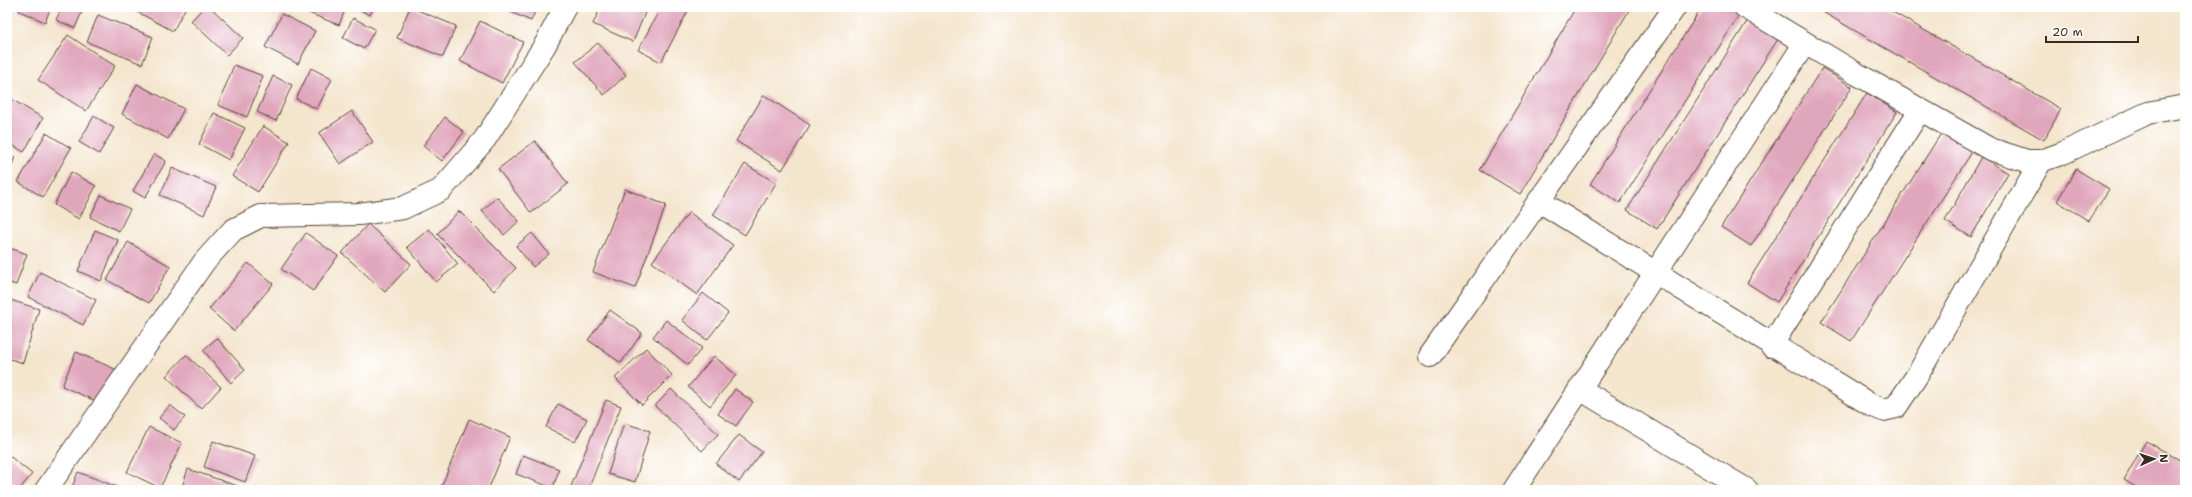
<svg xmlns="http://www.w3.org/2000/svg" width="2192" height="497" font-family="'Shantell Sans',sans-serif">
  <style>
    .building { fill: #e0a6bc }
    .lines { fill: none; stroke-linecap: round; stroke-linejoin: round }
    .minor-casing { stroke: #574638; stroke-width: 24 }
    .minor { stroke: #fff; stroke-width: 22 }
  </style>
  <rect width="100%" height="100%" fill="#fff"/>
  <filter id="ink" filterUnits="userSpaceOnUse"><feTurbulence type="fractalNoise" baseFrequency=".025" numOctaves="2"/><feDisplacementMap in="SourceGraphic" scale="8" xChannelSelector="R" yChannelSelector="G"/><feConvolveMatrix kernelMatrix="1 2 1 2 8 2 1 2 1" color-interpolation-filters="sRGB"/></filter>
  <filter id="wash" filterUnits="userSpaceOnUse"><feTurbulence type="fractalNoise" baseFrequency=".012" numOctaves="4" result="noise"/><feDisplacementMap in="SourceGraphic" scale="16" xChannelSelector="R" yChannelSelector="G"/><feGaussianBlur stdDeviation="0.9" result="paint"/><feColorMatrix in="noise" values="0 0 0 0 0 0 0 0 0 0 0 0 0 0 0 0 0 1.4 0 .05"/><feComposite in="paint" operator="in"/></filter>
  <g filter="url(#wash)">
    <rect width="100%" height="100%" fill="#f4e5cd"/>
    <g id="blocks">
      <path class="building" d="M 21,7 L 51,7 L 45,22 L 19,11 Z
        M 62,7 L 84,7 L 75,28 L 56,20 Z
        M 128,7 L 186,7 L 173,31 Z
        M 204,7 L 210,7 L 243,38 L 227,55 L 191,21 Z
        M 308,7 L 346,7 L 339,25 L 306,12 Z
        M 354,7 L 374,7 L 370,15 Z
        M 410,7 L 456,26 L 443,57 L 397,38 Z
        M 499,7 L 537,7 L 531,21 Z
        M 601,7 L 647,8 L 633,42 L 593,24 Z
        M 661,7 L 680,7 L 688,11 L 661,62 L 638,50 Z
        M 1576,7 L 1631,7 L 1520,194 L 1480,170 Z
        M 1702,7 L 1731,7 L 1740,14 L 1620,203 L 1590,184 Z
        M 1814,7 L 1884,7 L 2061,109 L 2044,140 Z
        M 282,14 L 315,31 L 298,64 L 265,47 Z
        M 98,15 L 153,37 L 142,64 L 87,42 Z
        M 353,18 L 375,29 L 364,49 L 343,38 Z
        M 1748,20 L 1778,39 L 1657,229 L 1627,210 Z
        M 480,21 L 523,42 L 502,83 L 460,61 Z
        M 68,35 L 115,66 L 86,111 L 38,80 Z
        M 598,43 L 626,75 L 604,95 L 575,62 Z
        M 234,65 L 263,76 L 247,117 L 218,105 Z
        M 311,68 L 332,79 L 317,109 L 296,99 Z
        M 1822,68 L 1852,87 L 1751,246 L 1721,227 Z
        M 273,76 L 292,85 L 276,121 L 257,112 Z
        M 137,84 L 184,109 L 168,139 L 122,114 Z
        M 1867,93 L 1897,112 L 1777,302 L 1747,283 Z
        M 764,95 L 810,125 L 782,170 L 736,141 Z
        M 11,99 L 43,118 L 24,152 L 7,142 L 7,105 Z
        M 352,111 L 373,142 L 340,164 L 319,133 Z
        M 214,113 L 245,128 L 229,160 L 199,144 Z
        M 94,116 L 114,128 L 99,154 L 79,142 Z
        M 445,117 L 464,132 L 442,161 L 423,146 Z
        M 263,126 L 289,142 L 258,192 L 232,176 Z
        M 1942,132 L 1972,152 L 1851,341 L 1821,322 Z
        M 46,133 L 71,148 L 43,197 L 18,182 Z
        M 535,141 L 568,184 L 531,213 L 498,169 Z
        M 7,154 L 15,157 L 7,177 Z
        M 154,154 L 166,161 L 145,198 L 133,191 Z
        M 1981,157 L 2008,173 L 1971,237 L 1945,221 Z
        M 745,164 L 776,183 L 745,235 L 713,215 Z
        M 172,168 L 216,187 L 204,215 L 160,195 Z
        M 2076,169 L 2109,189 L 2089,221 L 2057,201 Z
        M 71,172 L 96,186 L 79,219 L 54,205 Z
        M 625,189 L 666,205 L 635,288 L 593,272 Z
        M 101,195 L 130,209 L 119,231 L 90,217 Z
        M 497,197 L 519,221 L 504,235 L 482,211 Z
        M 459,211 L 516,268 L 494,291 L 437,234 Z
        M 689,212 L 733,245 L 697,295 L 652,262 Z
        M 368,224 L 411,264 L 385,292 L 342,253 Z
        M 429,229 L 458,264 L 436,282 L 407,247 Z
        M 95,230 L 118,240 L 101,281 L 78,271 Z
        M 306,233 L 338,256 L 313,291 L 281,269 Z
        M 532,233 L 549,254 L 533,267 L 516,246 Z
        M 128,242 L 170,266 L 149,303 L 107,280 Z
        M 7,247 L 27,254 L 16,285 L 7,282 Z
        M 248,263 L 273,284 L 234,331 L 209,309 Z
        M 40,272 L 96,300 L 83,325 L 28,297 Z
        M 703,293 L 728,313 L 707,340 L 682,320 Z
        M 7,299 L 39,309 L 23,363 L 7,358 Z
        M 610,310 L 642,333 L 621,363 L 588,340 Z
        M 666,320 L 702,348 L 688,365 L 653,337 Z
        M 217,338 L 245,370 L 231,383 L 203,350 Z
        M 646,348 L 672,375 L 642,405 L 615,378 Z
        M 76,352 L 117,370 L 102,404 L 62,386 Z
        M 186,355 L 221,387 L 201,409 L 166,376 Z
        M 714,356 L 736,375 L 710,406 L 688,387 Z
        M 671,389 L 718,434 L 702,451 L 655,406 Z
        M 735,389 L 753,402 L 736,426 L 718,414 Z
        M 606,400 L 621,406 L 588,490 L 570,489 Z
        M 558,404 L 587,419 L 575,442 L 546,427 Z
        M 170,405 L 185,417 L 174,430 L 159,418 Z
        M 469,419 L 510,437 L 488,490 L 440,490 Z
        M 624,423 L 650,431 L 635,482 L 608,474 Z
        M 149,427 L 182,443 L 160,488 L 127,472 Z
        M 739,435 L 762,452 L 739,482 L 716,464 Z
        M 213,441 L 255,456 L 245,482 L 204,467 Z
        M 2146,441 L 2185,463 L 2185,486 L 2183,490 L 2141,490 L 2124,480 Z
        M 7,454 L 32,474 L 19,490 L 7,490 Z
        M 523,455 L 559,469 L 553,488 L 516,474 Z
        M 188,469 L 249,490 L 181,490 Z
        M 78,472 L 125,490 L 71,490 Z"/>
    </g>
  </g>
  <g filter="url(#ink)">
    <use href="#blocks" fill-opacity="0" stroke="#574638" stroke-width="1"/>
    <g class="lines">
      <defs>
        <path id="minor" d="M 1745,7 L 1857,74 L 1990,149 L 2027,161 L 2041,161 L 2063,153 L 2148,113 L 2185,106
          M 1539,201 L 1871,405 L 1883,410 L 1896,407 L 1918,374 L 2041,161
          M 1771,346 L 1920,110
          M 1430,356 L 1675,7
          M 1580,389 L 1747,490
          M 46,490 L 204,262 L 233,230 L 261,216 L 359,214 L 403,208 L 441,190 L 485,139 L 545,45 L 565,7
          M 1514,490 L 1805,43"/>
      </defs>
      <use href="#minor" class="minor-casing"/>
      <use href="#minor" class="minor"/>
    </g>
  </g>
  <rect width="2192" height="497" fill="none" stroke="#fff" stroke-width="24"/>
  <g transform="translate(2154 459) rotate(87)" stroke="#ffffff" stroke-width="3" paint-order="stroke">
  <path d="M0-3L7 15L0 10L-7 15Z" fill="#3b2a1e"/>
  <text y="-6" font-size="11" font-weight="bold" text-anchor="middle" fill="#3b2a1e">N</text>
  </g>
  <path d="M2046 36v6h92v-6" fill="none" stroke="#3b2a1e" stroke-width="2"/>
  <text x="2052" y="36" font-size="12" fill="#3b2a1e" stroke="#ffffff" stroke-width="3" paint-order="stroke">20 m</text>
</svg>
